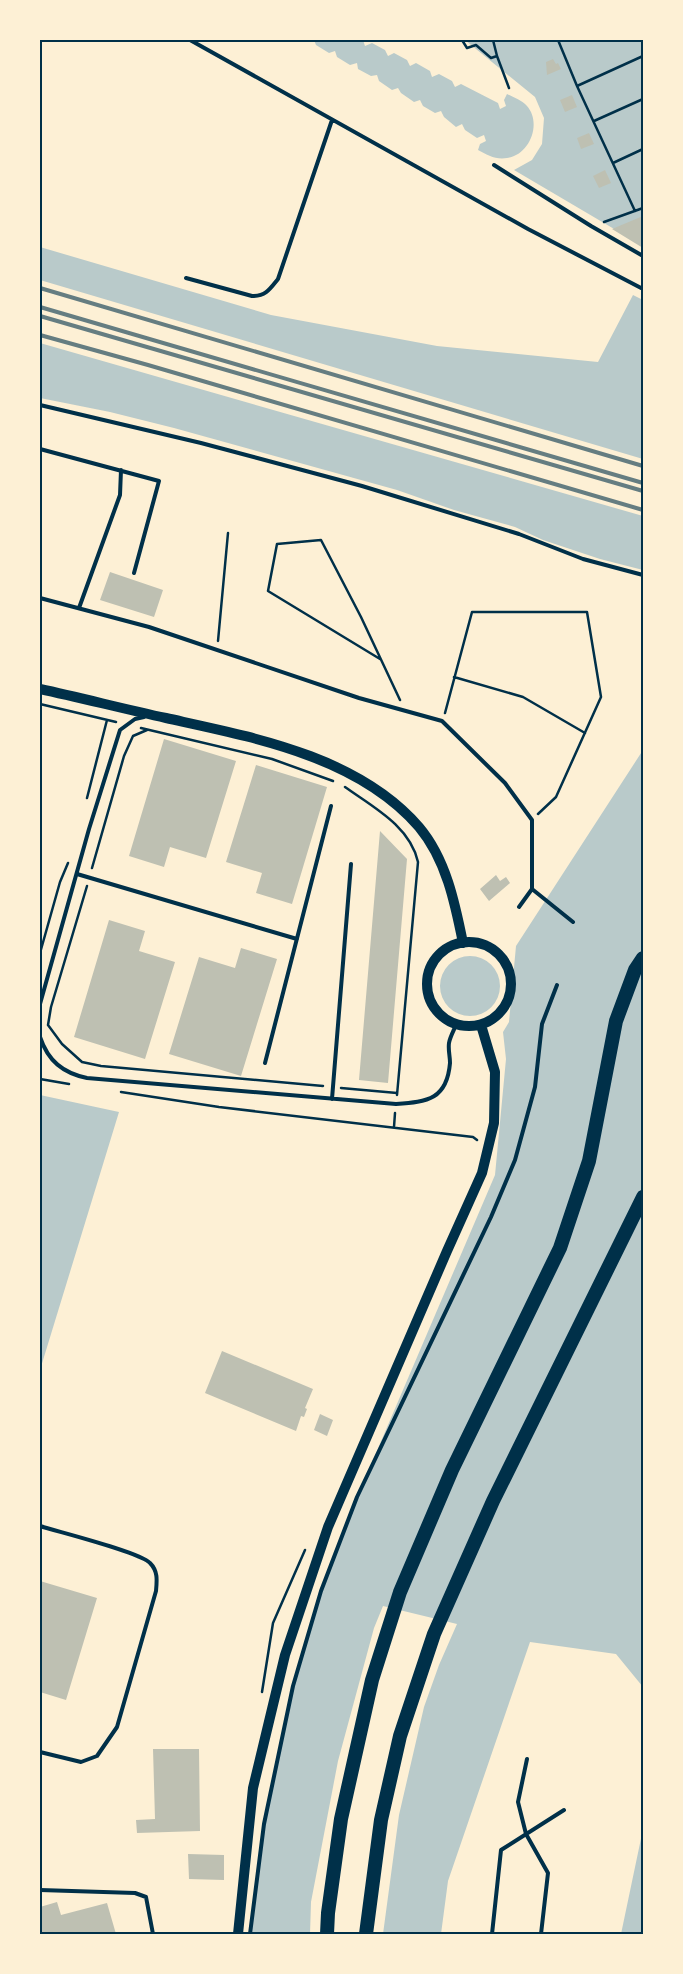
<svg xmlns="http://www.w3.org/2000/svg" width="683" height="1974" font-family="Inter,sans-serif">
  <style>
    .green { fill: #b9caca }
    .building { fill: #bec0b2 }
    .lines { fill: none; stroke-linecap: round; stroke-linejoin: round }
    .path { stroke: #003049; stroke-width: 2.5 }
    .service { stroke: #003049; stroke-width: 4 }
    .secondary { stroke: #003049; stroke-width: 10 }
    .trunk { stroke: #003049; stroke-width: 14 }
    .rail { stroke: #657d81; stroke-width: 4 }
    .neatline { fill: none; stroke: #003049; stroke-width: 2 }
  </style>
  <rect width="100%" height="100%" fill="#fdf0d5"/>
  <path class="green" d="M 314,40 L 363,40 L 365,46 L 372,43 L 385,50 L 388,56 L 394,53 L 407,60 L 410,66 L 416,63 L 430,71 L 432,77 L 439,74 L 452,81 L 455,87 L 461,84 L 498,103 L 500,109 L 506,106 L 504,100 L 507,94 C 513,97 522,100 527,106 C 542,123 530,155 507,158 C 496,160 487,155 478,150 L 480,144 L 486,141 L 484,135 L 477,138 L 465,130 L 462,124 L 456,127 L 444,117 L 441,111 L 435,113 L 423,106 L 420,100 L 414,102 L 401,93 L 398,88 L 392,90 L 379,81 L 377,75 L 371,76 L 358,69 L 357,63 L 350,65 L 337,57 L 335,51 L 329,53 L 316,45 Z
    M 465,40 L 643,40 L 643,246 L 514,170 L 532,160 L 542,144 L 544,118 L 535,97 Z
    M 40,247 L 271,315 L 437,346 L 598,362 L 633,295 L 643,300 L 643,459 L 40,280 Z
    M 40,343 L 643,516 L 643,570 L 600,559 L 543,540 L 515,527 L 454,510 L 397,490 L 174,428 L 110,412 L 40,398 Z
    M 643,750 L 643,1687 L 616,1654 L 530,1642 L 448,1881 L 441,1934 L 383,1934 L 399,1815 L 424,1707 L 439,1665 L 457,1624 L 383,1606 L 374,1628 L 338,1761 L 311,1902 L 310,1934 L 250,1934 L 264,1824 L 293,1686 L 321,1591 L 355,1502 L 495,1175 L 506,1059 L 503,1032 L 509,1022 L 516,946 Z
    M440 986a30 30 0 1 1 60 0a30 30 0 1 1-60 0Z
    M 40,1095 L 119,1112 L 40,1370 Z
    M 643,1829 L 643,1934 L 621,1934 Z"/>
  <path class="building" d="M 553,59 L 556,64 L 558,63 L 561,69 L 547,75 L 546,62 Z
    M 572,95 L 577,107 L 565,112 L 560,100 Z
    M 589,133 L 594,144 L 581,149 L 577,138 Z
    M 605,170 L 611,183 L 599,188 L 593,176 Z
    M 643,216 L 643,248 L 612,229 Z
    M 110,572 L 163,590 L 154,617 L 100,600 Z
    M 164,739 L 236,761 L 206,858 L 170,847 L 164,867 L 129,856 Z
    M 256,765 L 327,787 L 292,904 L 256,893 L 262,873 L 226,862 Z
    M 380,831 L 407,859 L 388,1083 L 359,1080 Z
    M 496,875 L 500,881 L 506,877 L 510,883 L 489,901 L 480,889 Z
    M 109,920 L 145,931 L 139,951 L 175,962 L 145,1059 L 74,1037 Z
    M 241,948 L 277,959 L 241,1076 L 169,1054 L 199,957 L 235,968 Z
    M 222,1351 L 313,1389 L 305,1408 L 307,1409 L 304,1417 L 301,1416 L 296,1431 L 205,1393 Z
    M 320,1414 L 333,1420 L 327,1436 L 314,1430 Z
    M 40,1581 L 97,1598 L 66,1700 L 40,1692 Z
    M 153,1749 L 199,1749 L 200,1831 L 137,1833 L 136,1820 L 155,1819 Z
    M 188,1854 L 224,1855 L 224,1880 L 189,1879 Z
    M 57,1902 L 61,1915 L 107,1903 L 116,1934 L 40,1934 L 40,1907 Z"/>
  <g class="lines">
    <path class="path" d="M 462,40 L 467,48 L 476,45 L 491,58 L 497,56
      M 493,40 L 497,56 L 509,88
      M 558,40 L 577,86 L 635,211
      M 577,86 L 643,56
      M 594,121 L 643,99
      M 613,163 L 643,149
      M 604,222 L 643,208
      M 218,641 L 228,533
      M 380,659 L 268,591 L 277,544 L 321,540 L 361,617 L 400,700
      M 454,677 L 523,697 L 585,733
      M 40,704 L 116,722
      M 445,713 L 472,612 L 587,612 L 601,697 L 556,797 L 538,814
      M 141,728 L 272,759 L 333,781
      M 345,787 C 373,807 410,826 418,862 L 397,1095
      M 87,798 L 107,720
      M 92,868 L 124,756 L 133,736 L 147,730
      M 40,953 L 60,882 L 68,863
      M 51,1007 L 48,1025 L 62,1044 L 82,1062 L 101,1066 L 323,1086
      M 51,1007 L 87,886
      M 40,1079 L 69,1084
      M 341,1088 L 397,1093
      M 121,1092 L 219,1107 L 473,1137 L 477,1140
      M 394,1127 L 395,1113
      M 262,1692 L 273,1623 L 305,1550"/>
    <path class="service" d="M 190,40 L 528,229 L 643,289
      M 494,165 L 591,226 L 643,256
      M 186,278 L 252,296 C 266,296 270,289 278,279 L 332,120
      M 40,405 L 201,443 L 362,486 L 519,534 L 583,559 L 643,575
      M 40,449 L 159,481 L 134,573
      M 40,598 L 149,627 L 359,698 L 442,721 L 505,783 L 532,820 L 532,889 L 573,922
      M 79,608 L 120,495 L 121,470
      M 77,874 L 297,939
      M 519,907 L 532,889
      M 40,1004 L 89,829 L 120,730 L 135,719 L 144,717
      M 40,1037 C 48,1061 63,1073 87,1078 L 396,1104 C 428,1102 447,1099 450,1063 C 450,1056 448,1050 449,1043 C 450,1037 454,1030 456,1025
      M 265,1063 L 331,806
      M 332,1099 L 351,864
      M 40,1526 C 59,1532 140,1552 150,1563 C 158,1571 157,1580 156,1591 L 117,1727 L 97,1756 L 81,1762 L 40,1752
      M 527,1759 L 518,1802 L 526,1834 L 548,1873 L 541,1934
      M 40,1890 L 135,1893 L 146,1897 L 153,1934
      M 250,1934 L 264,1824 L 293,1686 L 321,1591 L 357,1497 L 491,1217 L 515,1160 L 535,1087 L 542,1024 L 557,985
      M 492,1934 L 501,1850 L 564,1810"/>
    <path class="secondary" d="M 40,689 C 82,698 124,709 166,718 C 252,737 358,756 419,827 C 446,859 455,903 463,943
      M427 984a42 42 0 1 1 84 0a42 42 0 1 1-84 0Z
      M 238,1934 L 253,1788 L 285,1655 L 328,1527 L 447,1251 L 482,1173 L 494,1123 L 495,1072 L 481,1025"/>
    <path class="trunk" d="M 327,1934 L 328,1913 L 341,1819 L 372,1680 L 400,1592 L 452,1470 L 560,1248 L 589,1161 L 616,1021 L 635,970 L 643,958
      M 366,1934 L 381,1820 L 400,1736 L 434,1634 L 493,1501 L 643,1197"/>
    <path class="rail" d="M 40,288 L 643,466
      M 40,307 L 643,483
      M 40,316 L 643,491
      M 40,335 L 148,365 L 643,510"/>
  </g>
  <rect width="683" height="1974" fill="none" stroke="#fdf0d5" stroke-width="82"/>
  <rect x="41" y="41" width="601" height="1892" class="neatline"/>
</svg>
